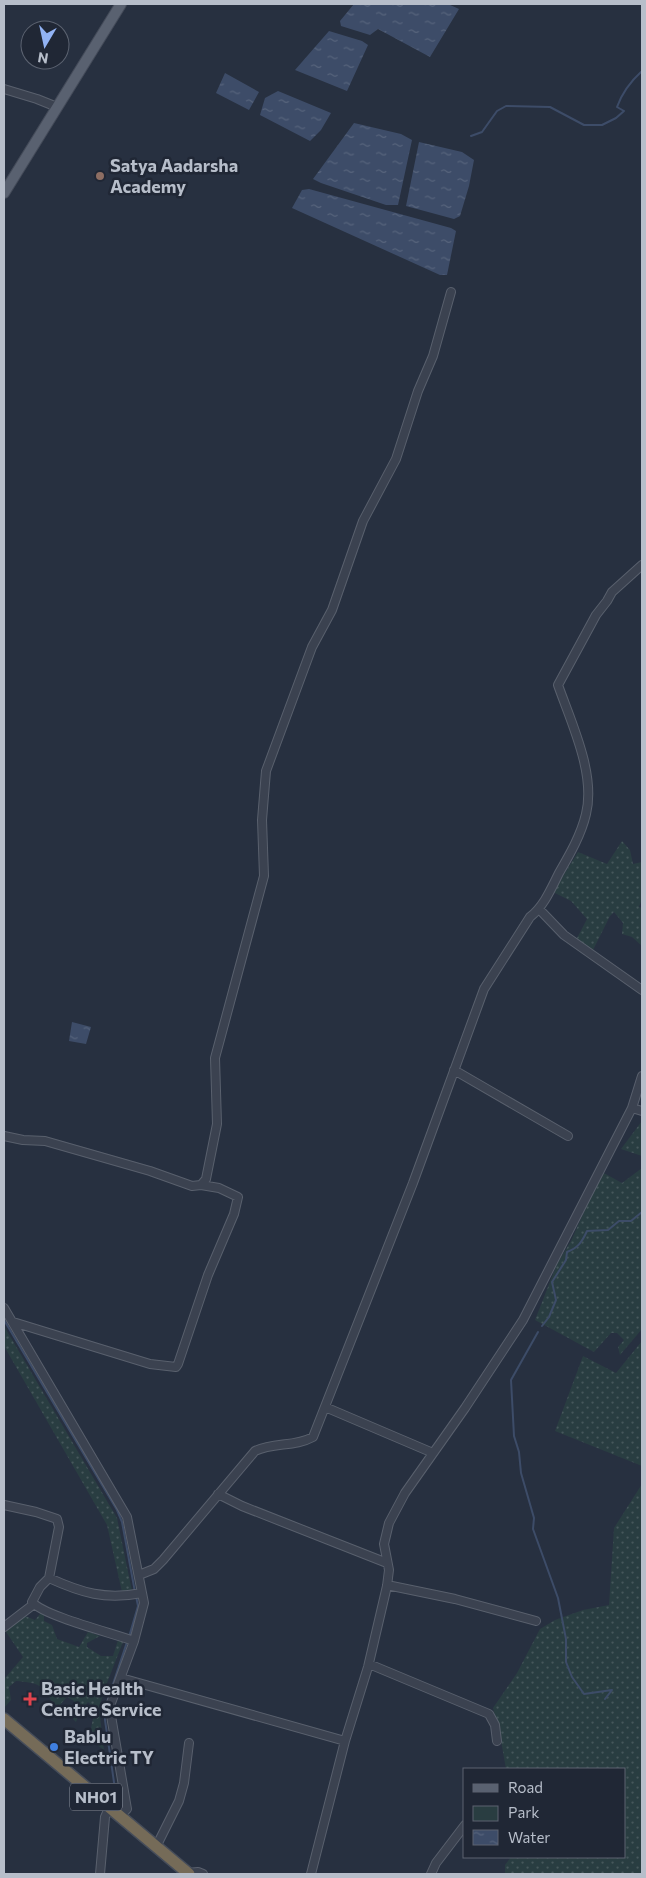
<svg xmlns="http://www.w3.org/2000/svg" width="646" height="1878" font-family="Commissioner,sans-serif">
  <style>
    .green { fill: url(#green-dots) }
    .water { fill: url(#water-ripples) }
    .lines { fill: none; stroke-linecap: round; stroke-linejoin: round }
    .stream { stroke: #3d4c68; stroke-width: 2 }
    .minor-casing { stroke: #59606d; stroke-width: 10 }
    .major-casing { stroke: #444b59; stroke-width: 12 }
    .highway-casing { stroke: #464d5a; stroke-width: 14 }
    .minor { stroke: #3b4250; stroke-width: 8 }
    .major { stroke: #596170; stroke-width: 10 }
    .highway { stroke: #756b58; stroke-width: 11 }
    .education-dot { fill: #8d6e63; stroke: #202735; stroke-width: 2 }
    .health-dot { fill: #e0444e; stroke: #202735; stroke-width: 2 }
    .shop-dot { fill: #3f7fe0; stroke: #202735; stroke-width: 2 }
    .labels { text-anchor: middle; stroke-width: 5; stroke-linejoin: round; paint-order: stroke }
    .shield { fill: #202735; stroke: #8a919d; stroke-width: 1 }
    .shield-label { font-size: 16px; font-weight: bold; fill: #b7beca }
    .poi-label { font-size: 18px; font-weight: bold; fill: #b7beca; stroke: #202735; text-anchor: start }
  </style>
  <defs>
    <pattern id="green-dots" width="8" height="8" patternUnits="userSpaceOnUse" patternTransform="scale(1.25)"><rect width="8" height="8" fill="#293d41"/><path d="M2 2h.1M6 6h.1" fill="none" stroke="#46575b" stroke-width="1.8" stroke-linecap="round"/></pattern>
    <pattern id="water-ripples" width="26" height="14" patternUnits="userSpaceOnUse" patternTransform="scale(1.25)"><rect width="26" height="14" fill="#3d4c68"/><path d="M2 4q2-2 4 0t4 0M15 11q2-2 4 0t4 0" fill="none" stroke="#57647c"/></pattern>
  </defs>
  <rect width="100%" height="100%" fill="#273040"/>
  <path class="green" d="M 622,841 L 630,850 L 633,864 L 642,862 L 642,899 L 639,907 L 642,908 L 642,946 L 632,937 L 622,934 L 623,923 L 614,912 L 610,916 L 593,950 L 576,940 L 587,919 L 571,901 L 553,892 L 578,852 L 607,864 Z
    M 642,1121 L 642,1156 L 621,1149 Z
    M 642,1168 L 642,1329 L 620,1355 L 618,1347 L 624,1340 L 617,1333 L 611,1333 L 594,1352 L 535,1320 L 557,1264 L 571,1241 L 602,1172 L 622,1183 Z
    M 4,1326 L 117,1518 L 132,1591 L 122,1592 L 107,1525 L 4,1346 Z
    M 642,1341 L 642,1466 L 555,1431 L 583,1356 L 616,1373 Z
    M 642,1484 L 642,1874 L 505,1874 L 505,1865 L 511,1857 L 625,1857 L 625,1769 L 506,1769 L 500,1735 L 493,1708 L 517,1673 L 540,1629 L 555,1620 L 583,1610 L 609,1605 L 614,1528 Z
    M 40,1614 L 44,1614 L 44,1621 L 52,1625 L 57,1639 L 79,1647 L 88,1632 L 100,1636 L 87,1643 L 87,1647 L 101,1656 L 113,1656 L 118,1640 L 123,1642 L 105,1688 L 99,1708 L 104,1750 L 89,1739 L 95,1708 L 88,1702 L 79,1713 L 76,1722 L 73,1719 L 74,1701 L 67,1697 L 59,1706 L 52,1703 C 44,1683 35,1683 16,1681 L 9,1687 L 11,1700 L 4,1708 L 4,1678 L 5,1678 L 23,1657 L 4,1629 L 25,1616 L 35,1620 Z"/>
  <path class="water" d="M 354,4 L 448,4 L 459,9 L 430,57 L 378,29 L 370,35 L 341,26 L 340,21 Z
    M 329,31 L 362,41 L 368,45 L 347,91 L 295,70 Z
    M 225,73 L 259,92 L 249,110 L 216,93 Z
    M 278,91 L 331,113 L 321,130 L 310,141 L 260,115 L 265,98 Z
    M 354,123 L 401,134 L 412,140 L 398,205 L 386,205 L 321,183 L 313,179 Z
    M 419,142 L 462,152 L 474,160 L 469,186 L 460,216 L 454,219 L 406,206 Z
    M 309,189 L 451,228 L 456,231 L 447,275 L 440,275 L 292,208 L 302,190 Z
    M 72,1022 L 91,1027 L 86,1044 L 69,1041 Z"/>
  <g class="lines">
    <path class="stream" d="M 471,136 L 482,132 L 497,111 L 506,106 L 550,107 L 584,125 L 602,125 L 616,118 L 624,111 L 617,107 C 622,93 631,81 642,71
      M 4,1320 L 117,1510 L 122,1522 L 135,1592
      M 542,1326 L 549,1317 L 556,1300 L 552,1282 L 566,1260 L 567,1252 C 578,1248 582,1242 587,1231 L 608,1230 L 619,1221 L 631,1221 L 642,1212
      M 538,1332 L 511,1380 L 514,1436 L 519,1452 L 521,1473 L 534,1518 L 533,1529 L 558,1598 L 566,1639 L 566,1662 L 572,1677 L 584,1694 L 612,1690 L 605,1699
      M 129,1637 L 138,1606 L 136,1596
      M 117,1803 L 105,1720 L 105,1708 L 127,1642"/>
    <defs>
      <path id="minor" d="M 4,89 L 37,99 L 57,107
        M 539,909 L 564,935 L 642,990
        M 454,1070 L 568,1136
        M 632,1108 L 642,1111
        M 4,1136 L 23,1140 L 45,1141 L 150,1171 L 192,1186 L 201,1185 L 206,1179 L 217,1124 L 215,1058 L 264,876 L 262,820 L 266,771 L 312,647 L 332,610 L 363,521 L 396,459 L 418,391 L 433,356 L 451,292
        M 4,1308 L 127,1517 L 144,1603 L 134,1641 L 111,1703 L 110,1710 L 127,1809 L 120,1816
        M 13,1322 L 150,1364 L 176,1367 L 178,1364 L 208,1275 L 234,1214 L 238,1197 L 219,1188 L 201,1185
        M 325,1407 L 433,1453
        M 218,1494 L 242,1506 L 387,1563
        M 4,1505 L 36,1512 L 57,1519 L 59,1527 L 49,1578 L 40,1587 L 32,1602 C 44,1616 112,1633 134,1641
        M 139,1575 L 154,1569 L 163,1560 L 255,1451 C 273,1442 295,1447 313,1437 L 413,1183 L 484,989 L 530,917 C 544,906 551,889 559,873 C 570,854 581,835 586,814 C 596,774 571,722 558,685 L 596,615 L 607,601 L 612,592 L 642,565
        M 49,1578 C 82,1593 105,1600 142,1593
        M 387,1585 L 455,1599 L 536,1621
        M 4,1627 L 34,1604
        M 369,1664 L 489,1714 L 495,1725 L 497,1741
        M 121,1678 L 345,1741
        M 156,1847 L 179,1801 L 184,1783 L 189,1743
        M 187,1873 L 198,1872 L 203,1874
        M 100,1874 L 105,1817 L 109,1808
        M 311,1874 L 345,1741 L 368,1667 L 387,1586 L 389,1570 L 384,1544 L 389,1523 L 405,1493 L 465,1408 L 523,1320 L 632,1108 L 642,1076
        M 431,1874 L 436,1863 L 465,1825"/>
      <path id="major" d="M 4,193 L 121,4"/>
      <path id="highway" d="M 4,1719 L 189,1874"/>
    </defs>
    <use href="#minor" class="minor-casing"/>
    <use href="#major" class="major-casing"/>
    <use href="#highway" class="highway-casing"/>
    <use href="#minor" class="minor"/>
    <use href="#major" class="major"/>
    <use href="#highway" class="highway"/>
  </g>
  <circle class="education-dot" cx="100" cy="176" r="5"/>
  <path class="health-dot" d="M27.5 1691.5h5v5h5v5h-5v5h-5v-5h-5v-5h5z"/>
  <circle class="shop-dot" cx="54" cy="1747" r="5"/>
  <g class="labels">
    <rect class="shield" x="70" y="1783.5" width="52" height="27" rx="4"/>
    <g class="shield-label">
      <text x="96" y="1803">NH01</text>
    </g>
    <g class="poi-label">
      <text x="110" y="172">Satya Aadarsha<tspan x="110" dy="21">Academy</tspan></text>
      <text x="41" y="1695">Basic Health<tspan x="41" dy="21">Centre Service</tspan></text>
      <text x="64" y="1743">Bablu<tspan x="64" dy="21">Electric TY</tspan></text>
    </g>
  </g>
  <rect width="646" height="1878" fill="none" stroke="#b7beca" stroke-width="10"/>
  <rect x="463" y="1768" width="162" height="90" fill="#202735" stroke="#5c6371"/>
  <rect x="473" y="1784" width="25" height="8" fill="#596170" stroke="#5c6371"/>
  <text x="508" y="1793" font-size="15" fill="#b7beca">Road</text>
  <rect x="473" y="1806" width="25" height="15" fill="#293d41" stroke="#5c6371"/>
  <text x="508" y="1818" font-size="15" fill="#b7beca">Park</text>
  <rect x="473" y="1830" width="25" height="15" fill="url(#water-ripples)" stroke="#5c6371"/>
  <text x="508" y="1843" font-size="15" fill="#b7beca">Water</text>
  <g transform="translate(45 45) rotate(189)"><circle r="24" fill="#202735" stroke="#5c6371"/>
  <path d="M0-4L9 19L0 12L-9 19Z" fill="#92b3f4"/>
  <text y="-8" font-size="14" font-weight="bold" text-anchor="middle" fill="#b7beca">N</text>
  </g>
</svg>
